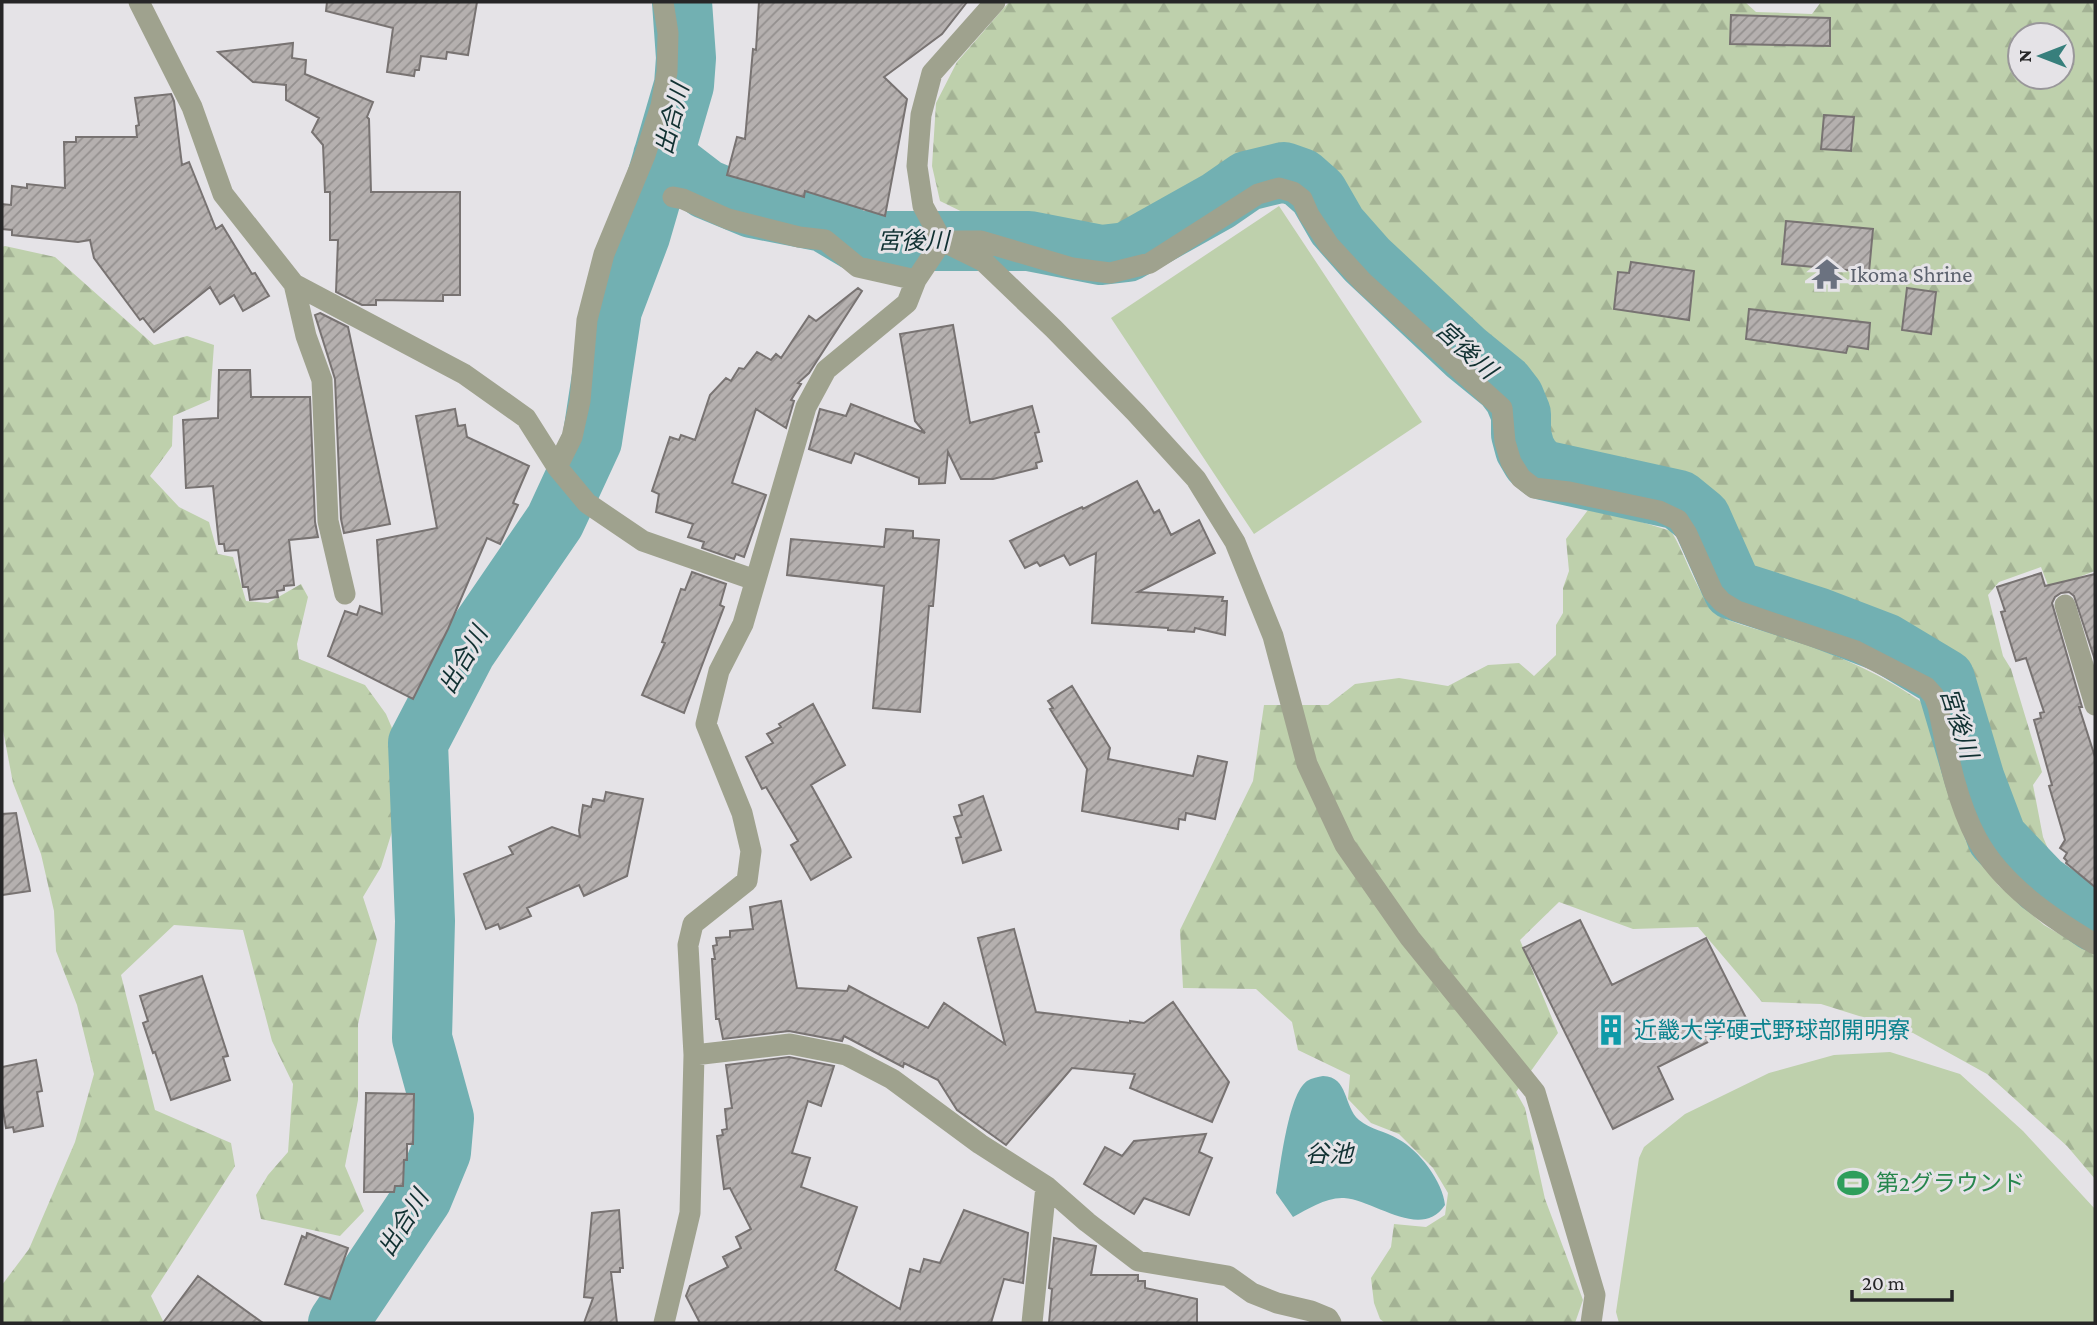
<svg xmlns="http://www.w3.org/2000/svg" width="2097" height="1325" font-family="'Crimson Pro','Noto Sans JP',serif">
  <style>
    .forest { fill: url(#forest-firs); fill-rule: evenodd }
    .park { fill: #bed0ac }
    .water { fill: #72b0b2 }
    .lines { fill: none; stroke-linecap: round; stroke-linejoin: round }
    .river { stroke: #72b0b2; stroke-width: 60 }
    .building { fill: url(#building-hatch); stroke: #787372; stroke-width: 2 }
    .street { stroke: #9fa28e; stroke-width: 21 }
    .labels { text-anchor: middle; stroke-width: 6; stroke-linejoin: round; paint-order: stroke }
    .worship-label { font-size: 23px; fill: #5b616d; stroke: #e5e3e7; text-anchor: start }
    .culture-label { font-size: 23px; fill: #0d838f; stroke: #e5e3e7; text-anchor: start }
    .leisure-label { font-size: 23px; fill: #27864d; stroke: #e5e3e7; text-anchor: start }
    .water-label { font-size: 24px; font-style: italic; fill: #113132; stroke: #e5e3e7 }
  </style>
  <defs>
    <pattern id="forest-firs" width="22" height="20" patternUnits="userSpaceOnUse" patternTransform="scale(1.75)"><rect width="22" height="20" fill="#bed0ac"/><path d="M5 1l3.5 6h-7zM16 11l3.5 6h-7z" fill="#a3b294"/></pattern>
    <pattern id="building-hatch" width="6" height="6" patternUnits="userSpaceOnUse" patternTransform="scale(1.75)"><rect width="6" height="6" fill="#b5b0af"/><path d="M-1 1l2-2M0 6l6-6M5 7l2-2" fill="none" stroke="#938f8e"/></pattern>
  </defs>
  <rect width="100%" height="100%" fill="#e5e3e7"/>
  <path class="forest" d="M 1009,2 L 1745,2 L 1756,12 L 1812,14 L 1821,2 L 2095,2 L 2095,571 L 2049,588 L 2041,567 L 1999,582 L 1988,595 L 2003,656 L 2011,669 L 2042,772 L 2033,785 L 2043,837 L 2056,868 L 2044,873 L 2014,847 L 1978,777 L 1964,709 L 1951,674 L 1891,639 L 1750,589 L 1736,581 L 1712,526 L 1694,499 L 1642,483 L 1570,473 L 1541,463 L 1531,452 L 1529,412 L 1515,386 L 1407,291 L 1348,231 L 1321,180 L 1286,162 L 1252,172 L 1126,245 L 1089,246 L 1051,233 L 1017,232 L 987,224 L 940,201 L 932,166 L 936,103 L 957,62 ZM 2020,35 L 2062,35 L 2062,77 L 2020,77 Z
    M 5,246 L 55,257 L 154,345 L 187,336 L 214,345 L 210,400 L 173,416 L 172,446 L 150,476 L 179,507 L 209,522 L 218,554 L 233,557 L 246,601 L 268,603 L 301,584 L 308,597 L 297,644 L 299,659 L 365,685 L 386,714 L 400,747 L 400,806 L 381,867 L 363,897 L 377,940 L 358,1024 L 358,1100 L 345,1166 L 364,1211 L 340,1236 L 261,1219 L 256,1195 L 268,1175 L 288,1152 L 293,1084 L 272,1041 L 243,930 L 174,925 L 121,975 L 155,1110 L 231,1143 L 235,1166 L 151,1296 L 164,1323 L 2,1323 L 2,1285 L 29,1249 L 75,1142 L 94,1074 L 77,1005 L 56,951 L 54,911 L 41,854 L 13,783 L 2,725 L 2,247 Z
    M 1588,510 L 1635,520 L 1671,531 C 1688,559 1694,590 1718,614 C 1727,623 1773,633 1788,638 C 1837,655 1885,675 1927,706 L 1946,787 L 1966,841 L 1998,885 L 2044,925 L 2095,955 L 2095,1179 L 2067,1146 L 1987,1074 L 1913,1033 L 1821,1004 L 1762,1002 L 1698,927 L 1633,929 L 1559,902 L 1520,940 L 1558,1033 L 1516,1092 L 1525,1108 L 1545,1199 L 1583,1300 L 1575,1323 L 1385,1323 L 1380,1319 L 1374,1303 L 1371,1278 L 1391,1247 L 1394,1224 L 1426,1227 L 1445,1215 L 1448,1193 L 1433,1168 L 1399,1134 L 1371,1123 L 1348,1099 L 1350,1075 L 1298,1050 L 1292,1022 L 1256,989 L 1183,988 L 1180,930 L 1253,781 L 1264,705 L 1328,705 L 1355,684 L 1399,678 L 1448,686 L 1488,665 L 1519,663 L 1534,676 L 1556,655 L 1556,625 L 1563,613 L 1563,588 L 1569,571 L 1566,539 Z"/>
  <path class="park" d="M 1279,206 L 1422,422 L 1254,534 L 1111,318 Z
    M 1890,1052 L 1960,1074 L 2023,1131 L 2095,1209 L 2095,1323 L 1619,1323 L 1616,1312 L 1639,1158 L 1644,1147 L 1685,1114 L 1769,1073 L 1834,1055 Z"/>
  <path class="water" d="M 1323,1076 C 1349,1077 1343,1106 1359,1120 C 1371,1130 1385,1131 1398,1139 C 1419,1150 1443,1182 1445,1205 C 1421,1241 1375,1200 1344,1198 C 1326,1197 1308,1209 1293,1217 L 1276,1193 C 1280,1169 1288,1094 1307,1081 C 1312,1078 1318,1077 1323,1076 Z"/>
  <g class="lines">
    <path class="river" d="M 663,156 L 706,189 L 752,208 L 824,222 L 856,241 L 1029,241 L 1101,255 L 1127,252 L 1218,201 L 1247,181 L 1284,172 L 1301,178 L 1318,193 L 1337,226 L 1367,260 L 1466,353 L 1504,384 L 1514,397 L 1521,414 L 1521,434 L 1525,449 L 1532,461 L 1543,470 L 1679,500 L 1701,518 L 1733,590 L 1817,617 L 1885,643 L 1945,679 L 1975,780 L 1997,838 L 2041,884 L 2095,922
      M 338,1323 L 422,1198 L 441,1152 L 444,1118 L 422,1038 L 425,921 L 418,743 L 466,651 L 555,521 L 592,441 L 612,310 L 640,236 L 684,85 L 686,58 L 682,2"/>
  </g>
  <path class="building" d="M 327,2 L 477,2 L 468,55 L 447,52 L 446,59 L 421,56 L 419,70 L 415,70 L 414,76 L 387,72 L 393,28 L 326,11 Z
    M 759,2 L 967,2 L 942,34 L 884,77 L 907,99 L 885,216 L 805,191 L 804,197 L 727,175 L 737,137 L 745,139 L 753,49 L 756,50 Z
    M 1731,15 L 1830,18 L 1830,46 L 1730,44 Z
    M 293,43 L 292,58 L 306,60 L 305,74 L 373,102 L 367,117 L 369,119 L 371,192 L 460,192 L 460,295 L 443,295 L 443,301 L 376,300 L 376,305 L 362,305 L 336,292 L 338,240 L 330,240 L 330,192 L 325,192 L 323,145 L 312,132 L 319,118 L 286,100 L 286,85 L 253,82 L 218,52 Z
    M 171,94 L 174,101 L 182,165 L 189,162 L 216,229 L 222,225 L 252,274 L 255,273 L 269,296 L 243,311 L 234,295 L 220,304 L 210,287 L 154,332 L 143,318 L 140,320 L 94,258 L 90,240 L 78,242 L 12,235 L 12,230 L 2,229 L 2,204 L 11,205 L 12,186 L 27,188 L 27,184 L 65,188 L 64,142 L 76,142 L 76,137 L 137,137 L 136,126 L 139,125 L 135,98 Z
    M 1824,115 L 1854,117 L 1851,151 L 1821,149 Z
    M 1786,221 L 1873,229 L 1869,272 L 1782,264 Z
    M 1631,262 L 1694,271 L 1689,320 L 1614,309 L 1618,272 L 1629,273 Z
    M 858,288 L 862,291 L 809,373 L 798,383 L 801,384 L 791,400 L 794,401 L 786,428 L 756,409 L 732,483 L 766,495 L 744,557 L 736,554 L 734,559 L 702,548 L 704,542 L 688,537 L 693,524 L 656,512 L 659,494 L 652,491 L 670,437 L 679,440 L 681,435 L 695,440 L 710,395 L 726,378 L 731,381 L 739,368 L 744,369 L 757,352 L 771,360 L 776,354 L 781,358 L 809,316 L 816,321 Z
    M 1907,288 L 1936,292 L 1931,334 L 1902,330 Z
    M 1749,309 L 1870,323 L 1868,349 L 1848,346 L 1846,353 L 1746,339 Z
    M 320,313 L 348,327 L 390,524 L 344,533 L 341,519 L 335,379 L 315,315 Z
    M 953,325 L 970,423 L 1032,406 L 1039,432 L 1035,433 L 1042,461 L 1036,463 L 1037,468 L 993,479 L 961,479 L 948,452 L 945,483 L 919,484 L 919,478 L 855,453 L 851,463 L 809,449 L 820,409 L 846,416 L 851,404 L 925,433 L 915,421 L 900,334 Z
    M 219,370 L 250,370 L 251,397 L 310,397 L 315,522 L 318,537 L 289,540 L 294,585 L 284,586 L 284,590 L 277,591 L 278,597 L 250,600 L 248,587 L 243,587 L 238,550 L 225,551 L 224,544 L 219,544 L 213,486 L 186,488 L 183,420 L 218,418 Z
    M 455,409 L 458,426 L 465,425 L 467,437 L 529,466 L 513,503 L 518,505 L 500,544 L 487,538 L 448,629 L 413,699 L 328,656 L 345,611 L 357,615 L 360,606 L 382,614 L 377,540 L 437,528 L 416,416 Z
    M 1137,481 L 1154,513 L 1159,510 L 1171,535 L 1199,520 L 1215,553 L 1138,592 L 1223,597 L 1222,601 L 1227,601 L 1225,635 L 1195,628 L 1194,632 L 1168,630 L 1168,628 L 1092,623 L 1096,553 L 1070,565 L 1064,555 L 1040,566 L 1037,562 L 1025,568 L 1010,541 L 1082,507 L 1083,509 Z
    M 886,529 L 913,531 L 913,538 L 939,540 L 933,606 L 929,606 L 920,712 L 873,708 L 884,586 L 787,575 L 791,539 L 884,547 Z
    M 692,572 L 726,584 L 720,605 L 724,607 L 684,713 L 642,695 L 665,643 L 662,642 L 681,589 L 685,590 Z
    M 2041,573 L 2045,586 L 2095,574 L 2095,660 L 2074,596 L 2069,592 L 2061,593 L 2055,597 L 2052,603 L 2082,707 L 2079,707 L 2095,757 L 2095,887 L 2066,863 L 2067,861 L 2064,858 L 2067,853 L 2060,848 L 2065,840 L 2049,786 L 2052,785 L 2034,720 L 2041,718 L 2040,713 L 2044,712 L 2026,658 L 2016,661 L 2001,612 L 2005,611 L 1997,587 Z
    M 1072,686 L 1110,748 L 1108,759 L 1193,776 L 1198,756 L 1227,762 L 1215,819 L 1186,813 L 1185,820 L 1179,819 L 1178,829 L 1082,811 L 1087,769 L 1050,709 L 1053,708 L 1048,701 Z
    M 813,704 L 845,765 L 811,785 L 851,857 L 811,880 L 791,845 L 798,841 L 766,787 L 762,789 L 746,757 L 773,743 L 767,734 L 781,727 L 779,724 Z
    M 606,792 L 643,799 L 627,876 L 584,896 L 579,885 L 527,908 L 531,916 L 500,929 L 498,924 L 486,929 L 464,874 L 513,854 L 509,847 L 552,827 L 580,837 L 579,830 L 583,805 L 591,807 L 593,799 L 604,801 Z
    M 983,796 L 1001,850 L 963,863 L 956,838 L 961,837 L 954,817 L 962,815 L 959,805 Z
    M 16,813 L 30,891 L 2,895 L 2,814 Z
    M 781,901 L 797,988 L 847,991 L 849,986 L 928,1028 L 944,1003 L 1005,1044 L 978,938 L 1014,929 L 1036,1012 L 1130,1023 L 1130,1021 L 1144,1023 L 1173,1002 L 1229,1082 L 1212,1122 L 1130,1088 L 1135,1074 L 1072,1068 L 1006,1145 L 957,1110 L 938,1080 L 904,1063 L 903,1067 L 844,1036 L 842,1041 L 789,1031 L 723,1039 L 719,1019 L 716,1019 L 712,959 L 715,959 L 713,946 L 717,945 L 716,938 L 730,937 L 730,931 L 753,929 L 750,907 Z
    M 1580,920 L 1612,985 L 1706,938 L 1748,1022 L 1658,1067 L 1673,1099 L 1613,1129 L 1523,948 Z
    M 202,976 L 228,1056 L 223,1057 L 230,1080 L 171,1100 L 155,1052 L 153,1053 L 143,1023 L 148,1021 L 140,996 Z
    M 789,1057 L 834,1066 L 821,1106 L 808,1101 L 792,1153 L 810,1158 L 801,1187 L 857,1207 L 835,1270 L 900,1309 L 910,1269 L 920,1272 L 924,1259 L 940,1263 L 964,1210 L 1028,1233 L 1023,1283 L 1004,1279 L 991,1323 L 700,1323 L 686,1296 L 690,1286 L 728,1267 L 723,1257 L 741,1248 L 736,1237 L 751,1229 L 730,1188 L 724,1189 L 717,1136 L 723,1135 L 722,1130 L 727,1129 L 725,1109 L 732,1108 L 726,1065 Z
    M 36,1060 L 42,1091 L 37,1092 L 43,1126 L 14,1132 L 13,1127 L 6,1128 L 2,1104 L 2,1067 Z
    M 366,1093 L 414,1094 L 413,1144 L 407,1144 L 407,1160 L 404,1160 L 403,1186 L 395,1186 L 394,1192 L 364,1192 Z
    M 1206,1134 L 1199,1152 L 1212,1158 L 1189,1215 L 1144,1198 L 1134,1214 L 1084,1184 L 1105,1147 L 1122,1156 L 1134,1141 Z
    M 619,1210 L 623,1268 L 620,1268 L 620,1272 L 611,1272 L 617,1323 L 584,1323 L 593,1298 L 584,1297 L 592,1213 Z
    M 307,1233 L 348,1248 L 330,1299 L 285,1284 L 302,1236 L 306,1238 Z
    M 1054,1238 L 1096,1246 L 1091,1275 L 1138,1275 L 1138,1281 L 1145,1281 L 1145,1288 L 1197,1299 L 1197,1323 L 1049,1323 L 1052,1289 L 1049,1288 Z
    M 198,1276 L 263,1323 L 163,1323 Z"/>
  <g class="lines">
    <path class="street" d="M 139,2 L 192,107 L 223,194 L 294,284 L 464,374 L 526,418 L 557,467 L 587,503 L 643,541 L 755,580
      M 995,2 L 932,73 L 921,115 L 917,166 L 923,206 L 942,241 L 983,261 L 1054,329 L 1136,413 L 1196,479 L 1235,542 L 1273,636 L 1307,764 L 1345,845 L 1410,938 L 1535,1092 L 1595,1295 L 1591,1323
      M 673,197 L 683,199 L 728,219 L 799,237 L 825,240 L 858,267 L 916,280
      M 947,241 L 981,241 L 1072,268 L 1110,273 L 1150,263 L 1258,194 L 1279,188 L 1293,192 L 1302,199 L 1309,215 L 1329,245 L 1363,282 L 1502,408 L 1505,442 L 1511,462 L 1521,478 L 1534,488 L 1569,492 L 1659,511 L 1678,520 L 1687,534 L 1713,592 L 1722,602 L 1737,611 L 1856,651 L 1926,687 L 1934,696 L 1938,706 C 1947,750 1955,798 1977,839 C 2002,885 2051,918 2095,944
      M 294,284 L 306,336 L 322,380 L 328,521 L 345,594
      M 557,467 L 572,437 L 580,401 L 587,320 L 604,254 L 645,155 L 661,106 L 667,72 L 668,33 L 663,2
      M 2065,605 L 2095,705
      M 694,1055 L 790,1044 L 846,1055 L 892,1079 L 980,1144 L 1046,1186 L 1087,1222 L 1138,1261 L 1228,1276 L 1252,1293 L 1277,1303 L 1311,1311 L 1328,1318 L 1331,1323
      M 664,1323 L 690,1213 L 694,1055 L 688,945 L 693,924 L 747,881 L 751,851 L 742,813 L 706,724 L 719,671 L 743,624 L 806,407 L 826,370 L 907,303 L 916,280 L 942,241
      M 1032,1323 L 1046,1186"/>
  </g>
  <defs>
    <symbol id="temple-bare" viewBox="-9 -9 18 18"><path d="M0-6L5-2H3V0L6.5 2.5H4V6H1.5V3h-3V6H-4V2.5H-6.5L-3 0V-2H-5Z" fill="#6b7280" stroke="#e5e3e7" stroke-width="2.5" paint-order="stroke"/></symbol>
    <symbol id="building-bare" viewBox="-9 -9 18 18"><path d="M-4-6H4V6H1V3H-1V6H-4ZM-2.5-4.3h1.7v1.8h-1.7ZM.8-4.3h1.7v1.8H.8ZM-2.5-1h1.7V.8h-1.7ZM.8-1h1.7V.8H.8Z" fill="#0f9aa8" stroke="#e5e3e7" stroke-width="2.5" paint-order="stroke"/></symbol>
    <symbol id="stadium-bare" viewBox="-9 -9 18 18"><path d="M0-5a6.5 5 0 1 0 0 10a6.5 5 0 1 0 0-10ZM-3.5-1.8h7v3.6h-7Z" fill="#2e9e5b" stroke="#e5e3e7" stroke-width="2.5" paint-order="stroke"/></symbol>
  </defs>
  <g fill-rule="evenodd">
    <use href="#temple-bare" x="1805" y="252" width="44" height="44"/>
    <use href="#building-bare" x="1589" y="1008" width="44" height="44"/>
    <use href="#stadium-bare" x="1831" y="1161" width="44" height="44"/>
  </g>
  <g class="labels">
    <g class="worship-label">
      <text x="1850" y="282">Ikoma Shrine</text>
    </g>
    <g class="culture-label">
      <text x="1634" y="1038">近畿大学硬式野球部開明寮</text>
    </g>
    <g class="leisure-label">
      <text x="1876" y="1191">第2グラウンド</text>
    </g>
    <g class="water-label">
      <text transform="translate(672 119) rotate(-76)" y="8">出合川</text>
      <text x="913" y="249">宮後川</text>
      <text transform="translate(1466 350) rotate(42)" y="8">宮後川</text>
      <text transform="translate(463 660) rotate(-60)" y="8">出合川</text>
      <text transform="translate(1959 723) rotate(72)" y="8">宮後川</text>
      <text x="1329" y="1162">谷池</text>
      <text transform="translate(403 1223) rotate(-58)" y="8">出合川</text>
    </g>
  </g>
  <rect width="2097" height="1325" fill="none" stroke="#262627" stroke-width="7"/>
  <g transform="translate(2041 56) rotate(270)"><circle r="33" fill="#e5e3e7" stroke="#99979a" stroke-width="2"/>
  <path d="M0-5L12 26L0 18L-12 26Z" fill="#377f7c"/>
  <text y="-10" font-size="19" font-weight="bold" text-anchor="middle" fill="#262627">N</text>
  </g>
  <path d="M1852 1290v10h100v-10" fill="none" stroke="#262627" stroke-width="3.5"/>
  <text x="1862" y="1290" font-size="21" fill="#262627" stroke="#e5e3e7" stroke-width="5" paint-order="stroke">20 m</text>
</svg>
